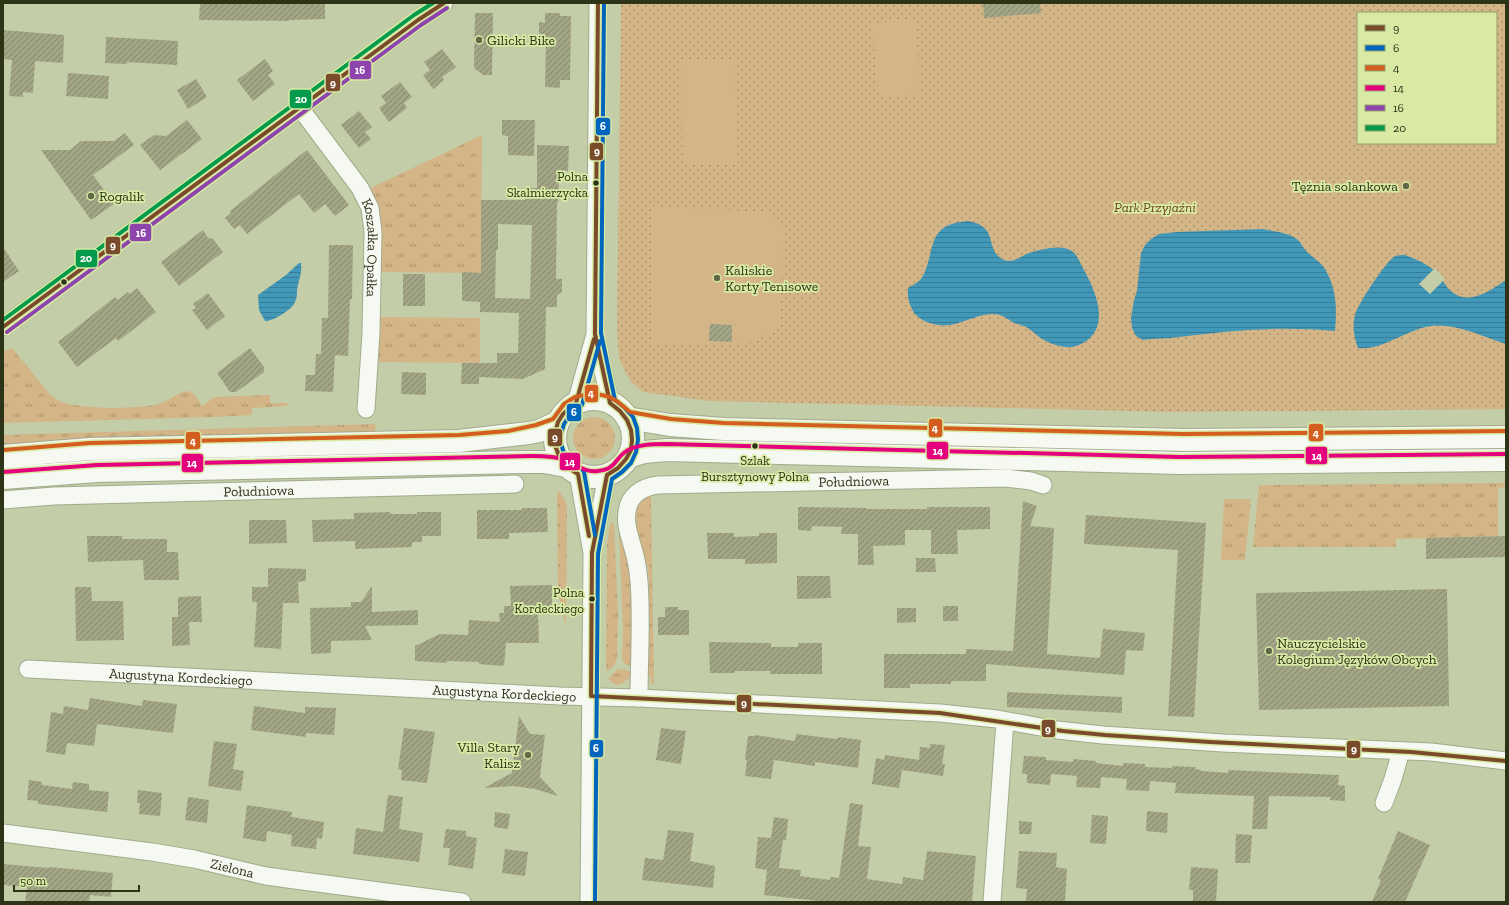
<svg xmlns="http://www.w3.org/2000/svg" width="1509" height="905" font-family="'Zilla Slab',serif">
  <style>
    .grass { fill: url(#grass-tufts) }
    .park { fill: url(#park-dots); fill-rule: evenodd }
    .pitch { fill: #d3b587 }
    .water { fill: url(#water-rules) }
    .pier { fill: #c3cda7 }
    .building { fill: url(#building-hatch); fill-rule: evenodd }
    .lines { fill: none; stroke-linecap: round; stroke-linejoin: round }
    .minor-casing { stroke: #a2aa8c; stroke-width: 19 }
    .major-casing { stroke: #a2aa8c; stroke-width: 24 }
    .minor { stroke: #f6f8f2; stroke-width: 17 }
    .major { stroke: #f6f8f2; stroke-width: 22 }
    .bus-1-casing { stroke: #d8eaa4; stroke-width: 7 }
    .bus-2-casing { stroke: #d8eaa4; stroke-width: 7 }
    .bus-3-casing { stroke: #d8eaa4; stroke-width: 7 }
    .bus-4-casing { stroke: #d8eaa4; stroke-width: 7 }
    .bus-5-casing { stroke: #d8eaa4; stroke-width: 7 }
    .bus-6-casing { stroke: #d8eaa4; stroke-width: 7 }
    .bus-1 { stroke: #7a4b2a; stroke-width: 4 }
    .bus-2 { stroke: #0065bd; stroke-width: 4 }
    .bus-3 { stroke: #d45e20; stroke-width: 4 }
    .bus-4 { stroke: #e5007d; stroke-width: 4 }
    .bus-5 { stroke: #8e44ad; stroke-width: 4 }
    .bus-6 { stroke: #049a4b; stroke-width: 4 }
    .poi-dot { fill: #616949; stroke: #d8eaa4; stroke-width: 1.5 }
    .bus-dot { fill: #2c3317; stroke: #d8eaa4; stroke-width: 1.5 }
    .labels { text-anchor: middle; stroke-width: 3.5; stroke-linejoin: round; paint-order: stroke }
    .bus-label { font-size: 13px; fill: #2c3317; stroke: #d8eaa4; text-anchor: end }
    .poi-label { font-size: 14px; fill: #2c3317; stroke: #d8eaa4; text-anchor: start }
    .park-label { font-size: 14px; font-style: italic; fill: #6e441f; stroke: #d8eaa4 }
    .street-label { font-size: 14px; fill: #2c3317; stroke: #d8eaa4 }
    .line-badge { stroke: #d8eaa4; stroke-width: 1.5 }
    .badge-label { font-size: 11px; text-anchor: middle; font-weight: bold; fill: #fff }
  </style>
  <defs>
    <pattern id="grass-tufts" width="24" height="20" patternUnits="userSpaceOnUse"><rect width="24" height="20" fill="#d3b587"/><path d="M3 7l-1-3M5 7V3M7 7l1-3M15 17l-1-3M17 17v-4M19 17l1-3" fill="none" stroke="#ab946d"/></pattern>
    <pattern id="park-dots" width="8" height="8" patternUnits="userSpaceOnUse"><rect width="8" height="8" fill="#d3b587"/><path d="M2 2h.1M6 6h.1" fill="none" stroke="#ab946d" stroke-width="1.8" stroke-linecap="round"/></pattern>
    <pattern id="water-rules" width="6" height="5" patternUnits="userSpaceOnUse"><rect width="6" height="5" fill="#4198b8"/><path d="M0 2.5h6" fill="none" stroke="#377d95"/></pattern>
    <pattern id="building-hatch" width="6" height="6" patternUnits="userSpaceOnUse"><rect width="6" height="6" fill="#a3a587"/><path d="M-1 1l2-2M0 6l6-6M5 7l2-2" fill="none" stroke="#85876d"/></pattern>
  </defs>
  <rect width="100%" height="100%" fill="#c3cda7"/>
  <path class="grass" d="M 482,135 L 481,273 L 379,272 L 377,205 L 371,188 Z
    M 378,317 L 480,318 L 480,363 L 378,362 Z
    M 12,348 C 21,359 30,370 39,381 C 44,387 49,394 56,399 C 72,410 135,409 155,405 C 168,403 176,392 188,391 L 195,395 L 202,406 L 215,397 L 270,395 L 270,403 L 289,403 L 286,406 L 252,408 L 252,415 L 215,417 L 3,423 L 3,352 Z
    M573 438a21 21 0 1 1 42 0a21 21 0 1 1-42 0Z
    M 375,424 L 376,431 L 370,433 L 3,447 L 3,435 Z
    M 1506,483 L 1506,487 L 1498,488 L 1498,536 L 1396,539 L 1396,547 L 1253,547 L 1259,485 Z
    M 557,491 L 559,491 L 566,502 L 567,507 L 566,626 L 558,593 Z
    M 651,494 L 654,684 L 651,683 L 651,677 L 648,677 L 647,643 L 649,580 C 648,573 648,567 646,561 C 638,535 622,514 651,494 Z
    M 1224,499 L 1251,499 L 1245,560 L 1221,560 Z
    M 612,522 L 614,524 L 618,614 L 617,657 C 616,664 612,669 606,671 L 607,545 L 610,524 Z
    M 619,531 L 630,564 L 632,597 L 632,666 L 625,664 L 622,659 L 623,631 Z
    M 620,669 L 629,671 L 632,675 L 622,684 L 618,685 L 613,683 L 608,679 L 617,670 Z"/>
  <path class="park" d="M 621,3 L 1506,3 L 1506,409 L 1173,412 L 710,401 L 643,392 L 631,382 L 619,359 L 617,329 ZM 1358,13 L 1496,13 L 1496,143 L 1358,143 Z"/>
  <path class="pitch" d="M 915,20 L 921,95 L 879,98 L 872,23 Z
    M 735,59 L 738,164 L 683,165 L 680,60 Z
    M 653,206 L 765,212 L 785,226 L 779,329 L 748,343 L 651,346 Z"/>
  <path class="water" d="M 968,221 C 1001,227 983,250 1004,260 C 1013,264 1021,256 1029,253 C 1041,250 1062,243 1073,252 C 1078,256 1081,265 1084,270 C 1096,292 1111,327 1083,343 C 1077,346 1072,348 1066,347 C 1057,346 1045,342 1038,336 C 1034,333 1030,329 1026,327 C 1022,325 1018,324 1014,323 C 1008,319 1003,315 995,314 C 972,313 954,332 930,323 C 925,322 919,318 915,314 C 910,307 907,298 908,288 C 915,284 921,281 924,274 C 933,255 929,231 952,224 C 957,222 963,222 968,221 Z
    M 1263,229 C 1275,232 1291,232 1300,242 C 1302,245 1304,249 1307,252 C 1312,257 1319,261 1323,266 C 1337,287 1337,308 1335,331 C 1282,326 1231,330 1179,337 C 1167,339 1155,338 1143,340 L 1136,336 L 1132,328 L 1131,318 L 1134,300 L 1137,291 L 1141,253 L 1145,245 L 1151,239 L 1159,234 L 1177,232 Z
    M 1405,255 C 1415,259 1426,263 1435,271 C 1442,277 1445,287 1452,292 C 1470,306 1491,290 1506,280 L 1506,344 C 1482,337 1457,323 1431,326 C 1407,329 1382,351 1358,348 C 1354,337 1352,326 1355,315 C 1357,305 1387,260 1395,256 C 1398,255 1402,255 1405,255 Z
    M 299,263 L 301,263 C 302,275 299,278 297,290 C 297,294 297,298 295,302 C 293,309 272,322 265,321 L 259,310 L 258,295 L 286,275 Z"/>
  <path class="pier" d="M 1435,268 L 1445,279 L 1430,294 L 1419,284 Z"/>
  <path class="building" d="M 200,3 L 325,3 L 325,19 L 289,20 L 289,21 L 199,20 Z
    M 983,3 L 1040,3 L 1041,13 L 984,18 Z
    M 475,13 L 493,13 L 492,75 L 483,75 L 474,68 Z
    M 545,13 L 560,13 L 560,16 L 571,16 L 570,80 L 560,80 L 560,88 L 545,87 L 546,40 L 539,40 L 539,22 L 545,23 Z
    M 3,30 L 64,35 L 63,63 L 35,61 L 33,93 L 23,92 L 23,97 L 9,96 L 12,60 L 3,59 Z
    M 106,37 L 178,41 L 177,65 L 127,62 L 127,64 L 105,63 Z
    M 442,49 L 456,67 L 442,77 L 444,80 L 433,89 L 423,75 L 430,70 L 424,62 Z
    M 265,59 L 273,71 L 268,75 L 275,84 L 253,101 L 237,80 Z
    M 68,73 L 109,76 L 108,99 L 66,96 Z
    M 196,79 L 207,97 L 188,109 L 177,90 Z
    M 400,82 L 412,97 L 404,103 L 407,108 L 389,122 L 379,108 L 386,103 L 381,96 Z
    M 359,111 L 372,127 L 365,132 L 371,139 L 359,148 L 341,125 Z
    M 187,120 L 202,139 L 160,170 L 140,145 L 154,135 L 166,136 Z
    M 502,120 L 535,120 L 534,156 L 508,155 L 508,136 L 502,135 Z
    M 125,133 L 134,145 L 93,175 L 114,204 L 91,220 L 41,150 L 70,150 L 81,141 L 114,141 Z
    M 537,145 L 569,146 L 568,171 L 559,170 L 558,203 L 557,203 L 556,279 L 562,279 L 562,292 L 557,295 L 557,307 L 546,307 L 545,369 L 523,379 L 479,377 L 479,384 L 461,384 L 462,363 L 497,363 L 497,353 L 518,353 L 519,313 L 480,312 L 480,302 L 462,301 L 462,272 L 481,273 L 481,200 L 525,200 L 525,188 L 537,188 ZM 498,224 L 532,225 L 530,299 L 495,298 L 496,250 L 498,250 Z
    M 307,150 L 349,205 L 335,216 L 325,204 L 314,213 L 299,194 L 247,234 L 240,225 L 234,229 L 225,218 L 231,213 L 230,211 Z
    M 203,230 L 208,238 L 213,239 L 223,252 L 179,286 L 161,262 Z
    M 329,245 L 353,245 L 352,299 L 350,299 L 348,356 L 335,355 L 333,392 L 305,391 L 306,375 L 315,375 L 316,354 L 321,354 L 322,318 L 328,318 Z
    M 3,247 L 19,271 L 3,282 Z
    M 403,274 L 425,274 L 425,306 L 403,306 Z
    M 137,288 L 156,312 L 118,341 L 116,338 L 77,367 L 58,342 L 115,297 L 118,300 L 128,292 L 130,294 Z
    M 208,293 L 225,316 L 207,330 L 192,310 L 196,308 L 193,304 Z
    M 710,324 L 732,325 L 732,342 L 709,341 Z
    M 250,348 L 264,367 L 264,372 L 236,392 L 230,392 L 217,373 Z
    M 402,372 L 426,373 L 426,395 L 401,394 Z
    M 1023,501 L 1037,506 L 1030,526 L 1054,528 L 1047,654 L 1100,658 L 1103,629 L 1145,633 L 1143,651 L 1126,650 L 1124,675 L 986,664 L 986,681 L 951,681 L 951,684 L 910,684 L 910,688 L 884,688 L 884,654 L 966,654 L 966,649 L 1013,651 Z
    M 798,507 L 866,508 L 866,509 L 927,509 L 927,507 L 990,507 L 990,529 L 957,530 L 958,554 L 931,554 L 931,530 L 905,530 L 905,545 L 873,546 L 874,565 L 858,565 L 858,534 L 841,534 L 842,527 L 812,526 L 811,531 L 798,530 Z
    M 522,508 L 547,508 L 548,532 L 509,533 L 509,539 L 477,539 L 477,510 L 522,510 Z
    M 390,512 L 390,514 L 417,514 L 417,512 L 441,512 L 441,536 L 422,536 L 422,542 L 412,542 L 412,547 L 355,549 L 355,541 L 313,542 L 312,520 L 354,519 L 354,513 Z
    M 1086,515 L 1206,523 L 1194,717 L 1168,716 L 1178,550 L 1084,544 Z
    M 249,520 L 286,520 L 287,543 L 249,544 Z
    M 707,533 L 734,533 L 734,537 L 759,536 L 759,533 L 777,533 L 777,563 L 745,564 L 745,559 L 708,559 Z
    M 87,536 L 122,536 L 122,539 L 167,539 L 167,552 L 178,552 L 179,580 L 144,580 L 143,560 L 88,562 Z
    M 1506,536 L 1506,557 L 1426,559 L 1426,538 Z
    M 916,558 L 935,558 L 936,572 L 916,572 Z
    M 268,568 L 306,569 L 306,581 L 298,582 L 299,603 L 283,603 L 281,649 L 254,647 L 257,602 L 252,602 L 252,587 L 268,587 Z
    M 797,576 L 830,576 L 831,598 L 797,599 Z
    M 552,585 L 552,614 L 538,615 L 539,643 L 506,643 L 504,666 L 479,664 L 479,662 L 447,661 L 447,663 L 415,661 L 415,646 L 440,634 L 468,635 L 469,620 L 500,622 L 499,613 L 504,613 L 504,606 L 511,606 L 510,586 Z
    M 372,586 L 372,612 L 418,610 L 418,625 L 365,626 L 372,640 L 331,641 L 331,653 L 311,654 L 310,608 L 351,607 L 351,602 L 361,602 Z
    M 75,587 L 91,587 L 92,601 L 123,601 L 124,640 L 76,641 Z
    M 1447,589 L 1449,706 L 1259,710 L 1256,593 Z
    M 201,596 L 202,622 L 189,622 L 190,645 L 172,646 L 172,617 L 178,617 L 178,597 Z
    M 943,606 L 958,606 L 958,621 L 943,621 Z
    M 665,607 L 678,607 L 678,610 L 689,610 L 689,635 L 658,635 L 658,617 L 665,617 Z
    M 897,608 L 916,608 L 916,622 L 897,623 Z
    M 709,642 L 771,643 L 771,647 L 798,647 L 798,643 L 822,643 L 822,674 L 770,674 L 770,671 L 735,671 L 735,673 L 710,673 Z
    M 1007,692 L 1122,697 L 1122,713 L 1007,707 Z
    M 90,698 L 142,706 L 143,700 L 177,704 L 173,733 L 97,724 L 94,746 L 67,743 L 65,755 L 46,752 L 51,712 L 63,714 L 64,706 L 88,710 Z
    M 254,706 L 305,713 L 305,707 L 336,708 L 334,735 L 306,733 L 306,737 L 251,730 Z
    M 519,716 L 530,734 L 545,735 L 540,777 L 558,796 L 535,789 L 513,786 L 484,788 L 512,773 Z
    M 404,728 L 435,732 L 427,783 L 401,780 L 402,770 L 398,769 Z
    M 661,728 L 686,731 L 681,764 L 656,760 Z
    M 796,734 L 837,739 L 838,737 L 861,740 L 858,768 L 815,762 L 815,766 L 774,760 L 771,779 L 745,776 L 747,760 L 745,759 L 748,736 L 755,736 L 755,735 L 795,741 Z
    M 214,741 L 237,744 L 233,769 L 244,771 L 241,791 L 208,786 Z
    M 930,744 L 945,745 L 942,764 L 945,764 L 943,776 L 902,770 L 899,788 L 872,784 L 876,758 L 884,760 L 885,755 L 919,760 L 920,747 L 930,748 Z
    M 1024,756 L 1046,757 L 1046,760 L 1073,762 L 1073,759 L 1096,761 L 1096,763 L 1123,766 L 1123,763 L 1145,764 L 1145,767 L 1172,768 L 1172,766 L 1195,767 L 1195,769 L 1201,770 L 1201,771 L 1228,773 L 1228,770 L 1339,775 L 1338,785 L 1345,786 L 1345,801 L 1330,800 L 1331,797 L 1269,796 L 1267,829 L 1252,829 L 1254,796 L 1175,793 L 1176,783 L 1150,781 L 1149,791 L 1126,790 L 1127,779 L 1101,777 L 1100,788 L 1076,787 L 1077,776 L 1051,774 L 1050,785 L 1027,783 L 1027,774 L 1022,774 Z
    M 29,780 L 42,782 L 42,785 L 72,789 L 73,782 L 89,784 L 89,790 L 109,792 L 107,812 L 38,804 L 38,801 L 27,800 Z
    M 138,790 L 162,793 L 160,816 L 139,814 L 140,803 L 137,803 Z
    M 388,795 L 403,797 L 399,829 L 423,833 L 419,862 L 353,854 L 356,828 L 383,832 Z
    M 188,797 L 209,800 L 207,823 L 185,820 Z
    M 850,803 L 863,805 L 858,846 L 871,847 L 867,879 L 902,884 L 903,877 L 923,880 L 927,851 L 976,856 L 972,902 L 827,902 L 764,895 L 767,870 L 755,868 L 758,837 L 771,838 L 774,817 L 788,819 L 786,840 L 783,840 L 779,868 L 801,870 L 800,876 L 830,880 L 831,877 L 839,878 Z
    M 247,805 L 292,812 L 291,817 L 324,822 L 322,839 L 317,838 L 316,849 L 291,846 L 292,835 L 267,831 L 266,842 L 243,838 Z
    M 1147,811 L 1168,813 L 1167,833 L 1146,831 Z
    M 495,812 L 510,814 L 508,829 L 494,827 Z
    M 1092,815 L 1108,816 L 1106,844 L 1090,843 Z
    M 1019,821 L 1032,822 L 1031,834 L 1019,834 Z
    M 446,829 L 466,831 L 466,836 L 477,838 L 473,869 L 448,865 L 450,848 L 443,848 Z
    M 668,830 L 694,833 L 690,861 L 715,866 L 713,888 L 642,880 L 645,858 L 663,860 Z
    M 1398,831 L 1430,845 L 1405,902 L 1372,902 L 1381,880 L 1378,879 Z
    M 1236,834 L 1252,835 L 1250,863 L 1235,863 Z
    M 505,849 L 528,852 L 525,876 L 502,873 Z
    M 1019,851 L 1057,853 L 1056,867 L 1067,869 L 1065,902 L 1026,902 L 1027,889 L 1016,888 Z
    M 3,864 L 49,868 L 50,867 L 113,873 L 111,897 L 90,895 L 89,902 L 25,902 L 27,887 L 3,885 Z
    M 1191,867 L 1218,869 L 1216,902 L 1193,902 L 1193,890 L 1189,890 Z"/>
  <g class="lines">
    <defs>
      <g id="minor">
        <path d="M 598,3 L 595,334 L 610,403"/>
        <path id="s1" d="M 300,108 L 360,188 L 370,208 L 373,232 L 371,333 L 366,409"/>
        <path d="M 3,327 L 418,20 L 444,3"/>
        <path d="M 576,403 L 594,338"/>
        <path d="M 578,474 L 592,553 L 589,902"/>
        <path id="s2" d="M 3,500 L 54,496 L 515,484"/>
        <path d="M 594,543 L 607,475"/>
        <path id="s3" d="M 28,669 L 560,696 L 639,698 L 940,713 L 997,719 L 1057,730 L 1103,735 L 1223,743 L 1431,752 L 1506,761"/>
        <path id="s4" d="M 639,698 C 639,659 642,620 639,581 C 638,569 636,557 632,545 C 629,534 625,524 627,512 C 629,495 642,487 658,485 L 1005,478 L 1031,481 L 1043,485"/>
        <path d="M 1384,803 L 1393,779 L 1401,751"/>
        <path id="s5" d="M 3,833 L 152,852 L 194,859 L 266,876 L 295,880 L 462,902"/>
        <path d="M 992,902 L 1005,721"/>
      </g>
      <path id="major" d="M555 438a39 39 0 1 1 78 0a39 39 0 1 1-78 0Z
        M 627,418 L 670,425 L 724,429 L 1183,440 L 1506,437
        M 3,456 L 90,449 L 459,441 L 529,433 L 539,431 L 558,422
        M 628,457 L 644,452 L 667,450 L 1180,463 L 1506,460
        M 3,478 L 97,471 L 524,462 L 544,462 L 566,466"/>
    </defs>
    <use href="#minor" class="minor-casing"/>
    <use href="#major" class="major-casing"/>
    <use href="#minor" class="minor"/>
    <use href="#major" class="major"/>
    <defs>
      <path id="bus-1" d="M 3,327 L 418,20 L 444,3
        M 589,536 L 578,474 L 566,466 L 559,456 L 555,445 L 555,433 L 558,422 L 563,414 L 576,403 L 594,339
        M 591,696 L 940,713 L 1063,731 L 1105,735 L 1210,742 L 1411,752 L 1506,761
        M 591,696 L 592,553 L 607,475 L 618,468 L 626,459 L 631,450 L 632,440 L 631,430 L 627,420 L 620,411 L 610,403 L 595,334 L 598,3"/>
      <path id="bus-2" d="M 595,535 L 584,472 L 582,469 L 570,462 L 564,453 L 561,444 L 561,434 L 564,424 L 568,418 L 582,405 L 600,341
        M 595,902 L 598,554 L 612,479 L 622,472 L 631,463 L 636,452 L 638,440 L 637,428 L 633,417 L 624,407 L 615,400 L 601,333 L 604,3"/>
      <path id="bus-3" d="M 3,450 L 90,443 L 459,435 L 508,431 L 536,425 L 553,419 L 564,404 L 575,397 L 593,393 L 610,397 L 618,402 L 630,412 L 671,419 L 724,423 L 1183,434 L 1506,431"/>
      <path id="bus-4" d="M 3,472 L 97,465 L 532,456 C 543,456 555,456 566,460 C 577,464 584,473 598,471 C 616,469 614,460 625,452 C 636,444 654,444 667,444 L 1180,457 L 1506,454"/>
      <path id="bus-5" d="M 7,332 L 421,25 L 447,8"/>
      <path id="bus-6" d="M 3,320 L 414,15 L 433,3"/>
    </defs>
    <use href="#bus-1" class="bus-1-casing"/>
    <use href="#bus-2" class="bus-2-casing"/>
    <use href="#bus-3" class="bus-3-casing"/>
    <use href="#bus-4" class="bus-4-casing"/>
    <use href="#bus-5" class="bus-5-casing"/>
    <use href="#bus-6" class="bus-6-casing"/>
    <use href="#bus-1" class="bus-1"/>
    <use href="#bus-2" class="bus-2"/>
    <use href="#bus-3" class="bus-3"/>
    <use href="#bus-4" class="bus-4"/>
    <use href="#bus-5" class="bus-5"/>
    <use href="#bus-6" class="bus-6"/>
  </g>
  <g class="poi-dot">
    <circle cx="479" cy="40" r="4"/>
    <circle cx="1406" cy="186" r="4"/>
    <circle cx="91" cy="196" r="4"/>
    <circle cx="717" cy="278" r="4"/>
    <circle cx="1269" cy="651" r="4"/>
    <circle cx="528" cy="755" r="4"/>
  </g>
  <g class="bus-dot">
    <circle cx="596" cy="183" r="3.5"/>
    <circle cx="64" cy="282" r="3.5"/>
    <circle cx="755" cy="446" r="3.5"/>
    <circle cx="592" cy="599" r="3.5"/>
  </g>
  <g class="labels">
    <g class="bus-label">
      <text x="588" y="181">Polna<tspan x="588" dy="16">Skalmierzycka</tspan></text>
      <text x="755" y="465" text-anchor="middle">Szlak<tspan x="755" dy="16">Bursztynowy Polna</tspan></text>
      <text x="584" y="597">Polna<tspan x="584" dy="16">Kordeckiego</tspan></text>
    </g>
    <g class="poi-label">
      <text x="487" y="45">Gilicki Bike</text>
      <text x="1398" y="191" text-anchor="end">Tężnia solankowa</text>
      <text x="99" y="201">Rogalik</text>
      <text x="725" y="275">Kaliskie<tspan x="725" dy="16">Korty Tenisowe</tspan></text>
      <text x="1277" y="648">Nauczycielskie<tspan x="1277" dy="16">Kolegium Języków Obcych</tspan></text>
      <text x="520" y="752" text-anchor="end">Villa Stary<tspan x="520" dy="16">Kalisz</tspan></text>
    </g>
    <g class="park-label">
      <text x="1155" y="212">Park Przyjaźni</text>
    </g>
    <g class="street-label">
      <text dy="5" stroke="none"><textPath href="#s1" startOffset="162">Koszałka Opałka</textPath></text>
      <text dy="5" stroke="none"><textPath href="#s4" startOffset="428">Południowa</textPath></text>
      <text dy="5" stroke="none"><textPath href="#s2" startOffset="256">Południowa</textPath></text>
      <text dy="5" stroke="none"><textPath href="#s3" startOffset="153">Augustyna Kordeckiego</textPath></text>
      <text dy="5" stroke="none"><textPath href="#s3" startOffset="477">Augustyna Kordeckiego</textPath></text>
      <text dy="5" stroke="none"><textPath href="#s5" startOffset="232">Zielona</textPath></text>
    </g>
  </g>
  <g class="line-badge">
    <rect x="349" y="60" width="23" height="20" rx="4" fill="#8e44ad"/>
    <rect x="325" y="73" width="16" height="19" rx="4" fill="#7a4b2a"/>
    <rect x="289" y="89" width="23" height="20" rx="4" fill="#049a4b"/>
    <rect x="595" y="117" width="16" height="19" rx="4" fill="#0065bd"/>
    <rect x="589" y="142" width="15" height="19" rx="4" fill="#7a4b2a"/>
    <rect x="129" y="223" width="23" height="19" rx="4" fill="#8e44ad"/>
    <rect x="105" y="236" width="16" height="19" rx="4" fill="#7a4b2a"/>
    <rect x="75" y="249" width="23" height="19" rx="4" fill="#049a4b"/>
    <rect x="584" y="384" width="15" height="19" rx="4" fill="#d45e20"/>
    <rect x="566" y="403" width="16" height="19" rx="4" fill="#0065bd"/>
    <rect x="928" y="418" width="15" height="20" rx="4" fill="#d45e20"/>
    <rect x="1308" y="423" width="16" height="19" rx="4" fill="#d45e20"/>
    <rect x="547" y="428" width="16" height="19" rx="4" fill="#7a4b2a"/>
    <rect x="185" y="431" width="16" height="19" rx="4" fill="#d45e20"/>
    <rect x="926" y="441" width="23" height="19" rx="4" fill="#e5007d"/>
    <rect x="1305" y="446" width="23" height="19" rx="4" fill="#e5007d"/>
    <rect x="559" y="452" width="22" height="19" rx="4" fill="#e5007d"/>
    <rect x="181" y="453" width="23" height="20" rx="4" fill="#e5007d"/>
    <rect x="736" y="694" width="16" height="19" rx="4" fill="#7a4b2a"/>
    <rect x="1041" y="719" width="15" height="19" rx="4" fill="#7a4b2a"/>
    <rect x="589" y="739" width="15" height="19" rx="4" fill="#0065bd"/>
    <rect x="1346" y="740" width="15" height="19" rx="4" fill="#7a4b2a"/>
  </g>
  <g class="badge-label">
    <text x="360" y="74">16</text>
    <text x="333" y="87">9</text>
    <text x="301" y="103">20</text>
    <text x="603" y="130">6</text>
    <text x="597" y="155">9</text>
    <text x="141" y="237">16</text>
    <text x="113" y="249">9</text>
    <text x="86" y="262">20</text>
    <text x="591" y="397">4</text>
    <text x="574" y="416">6</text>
    <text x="935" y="432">4</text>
    <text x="1316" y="437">4</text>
    <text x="555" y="441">9</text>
    <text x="193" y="445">4</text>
    <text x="938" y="455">14</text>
    <text x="1317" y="460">14</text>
    <text x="570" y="466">14</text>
    <text x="192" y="467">14</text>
    <text x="744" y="707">9</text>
    <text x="1048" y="733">9</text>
    <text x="596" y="752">6</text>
    <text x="1354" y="753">9</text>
  </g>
  <rect width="1509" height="905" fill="none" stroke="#2c3317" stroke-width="8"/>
  <rect x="1357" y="12" width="140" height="132" fill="#d8eaa4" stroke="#93a16c"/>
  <rect x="1365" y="25" width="20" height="6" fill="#7a4b2a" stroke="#93a16c"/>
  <text x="1393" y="32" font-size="12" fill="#2c3317">9</text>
  <rect x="1365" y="45" width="20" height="6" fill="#0065bd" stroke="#93a16c"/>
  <text x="1393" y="52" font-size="12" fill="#2c3317">6</text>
  <rect x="1365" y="65" width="20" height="6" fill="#d45e20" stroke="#93a16c"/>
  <text x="1393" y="72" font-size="12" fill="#2c3317">4</text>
  <rect x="1365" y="85" width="20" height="6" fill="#e5007d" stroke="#93a16c"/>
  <text x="1393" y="92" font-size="12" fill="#2c3317">14</text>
  <rect x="1365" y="105" width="20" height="6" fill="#8e44ad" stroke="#93a16c"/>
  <text x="1393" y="112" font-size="12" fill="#2c3317">16</text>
  <rect x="1365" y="125" width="20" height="6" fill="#049a4b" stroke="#93a16c"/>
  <text x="1393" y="132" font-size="12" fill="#2c3317">20</text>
  <path d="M14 885v6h125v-6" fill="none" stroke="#2c3317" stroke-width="2"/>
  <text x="20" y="885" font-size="12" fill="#2c3317" stroke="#d8eaa4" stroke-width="3" paint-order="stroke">50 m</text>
</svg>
